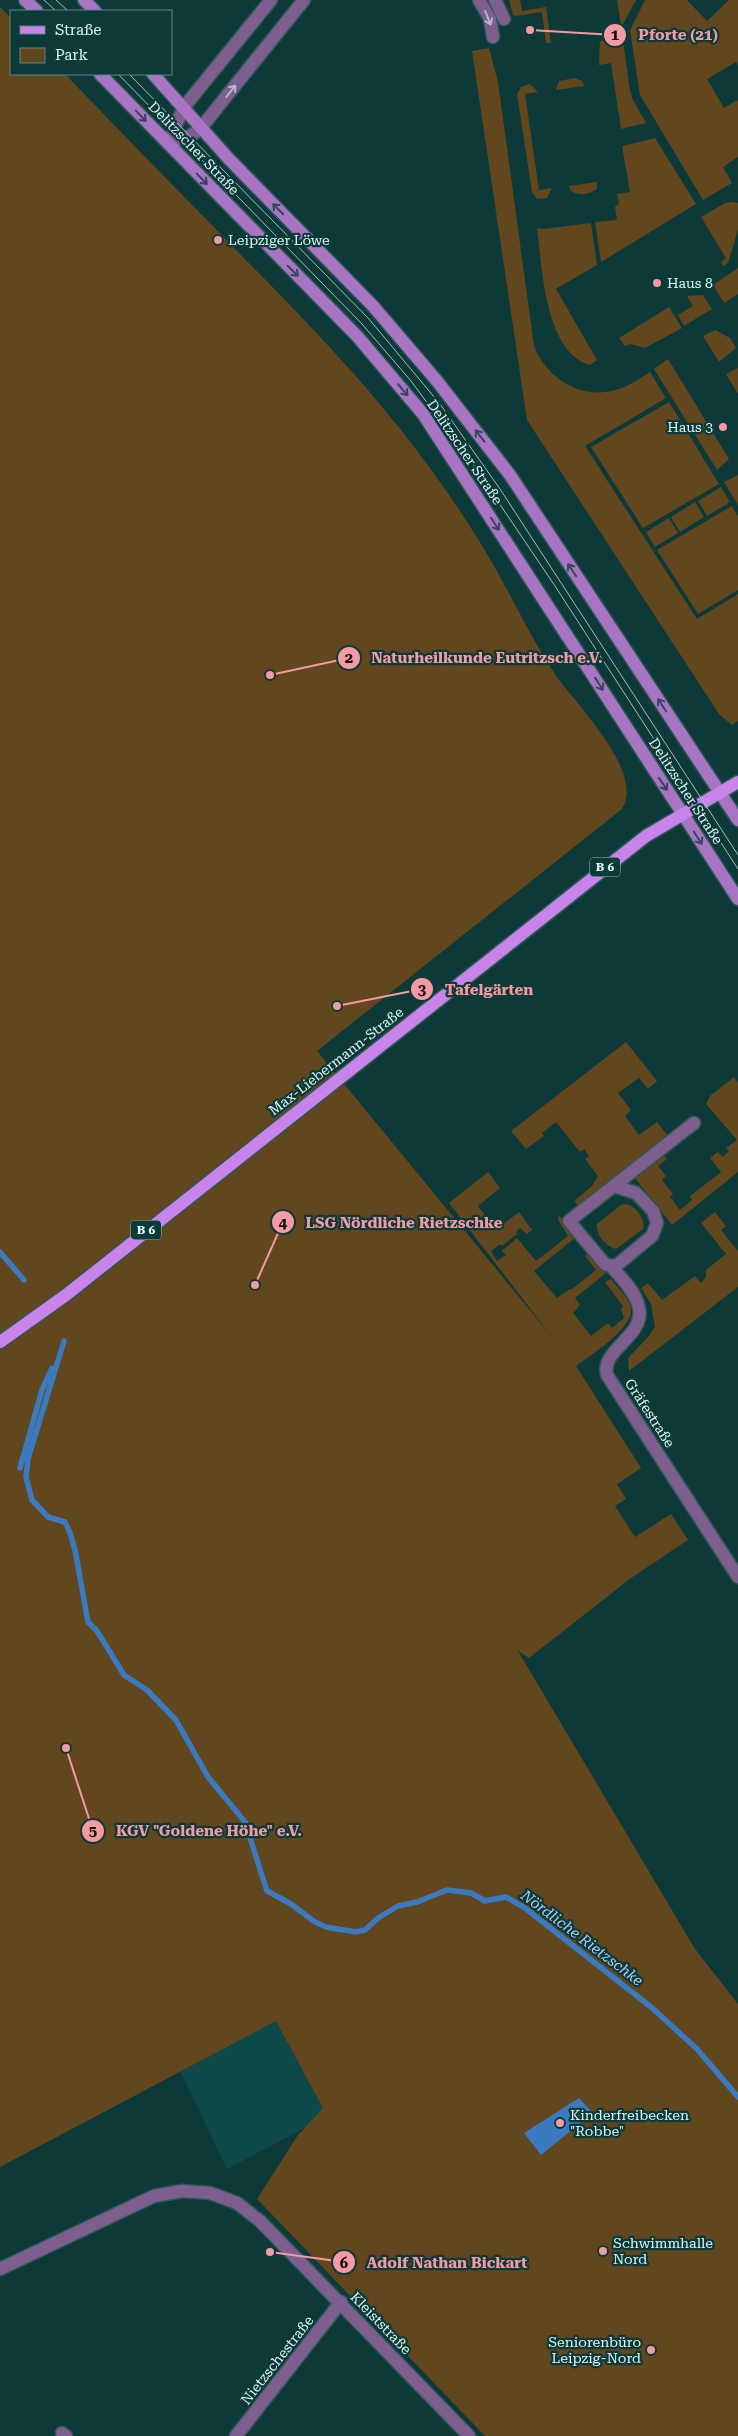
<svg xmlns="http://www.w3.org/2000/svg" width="738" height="2436" font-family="'Roboto Serif',serif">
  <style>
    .built { fill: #0f4848 }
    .green { fill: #62461d }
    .water { fill: #3c7ac0 }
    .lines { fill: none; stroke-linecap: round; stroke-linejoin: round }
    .stream { stroke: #3c7ac0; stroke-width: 5.5 }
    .street-casing { stroke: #2e5857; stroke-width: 15 }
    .secondary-casing { stroke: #2e5857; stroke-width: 15 }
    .primary-casing { stroke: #2e5857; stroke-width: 15 }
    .street { stroke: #7e5d8f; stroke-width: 12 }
    .secondary { stroke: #a874c3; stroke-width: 12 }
    .primary { stroke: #c884ea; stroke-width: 12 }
    .tram { stroke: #9ebfbe; stroke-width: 1 }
    .oneway { stroke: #b5b9cc }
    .oneway2 { stroke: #34485c }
    .poi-dot { fill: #f49aa3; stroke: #0d3a39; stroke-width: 2 }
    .labels { text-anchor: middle; stroke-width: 4.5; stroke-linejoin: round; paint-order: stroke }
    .shield { fill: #0d3a39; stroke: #9cbebd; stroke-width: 1 }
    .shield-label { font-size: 12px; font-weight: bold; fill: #daf6f5 }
    .street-label { font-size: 14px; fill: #daf6f5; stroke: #0d3a39 }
    .poi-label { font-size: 14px; fill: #daf6f5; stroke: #0d3a39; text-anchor: start }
    .water-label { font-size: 15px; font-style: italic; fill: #afcef3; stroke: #0d3a39 }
    .leader { fill: none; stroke: #f49aa3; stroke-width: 2 }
    .callout-dot { fill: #f49aa3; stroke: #0d3a39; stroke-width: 2 }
    .mark-label { font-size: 15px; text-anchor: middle; font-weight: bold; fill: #111 }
    .callout-label { font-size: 15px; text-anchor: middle; font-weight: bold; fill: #f49aa3; stroke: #0d3a39; stroke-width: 4.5; stroke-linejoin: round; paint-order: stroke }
  </style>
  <rect width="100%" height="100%" fill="#0d3a39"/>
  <path class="built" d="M 312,2001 L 374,2092 L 227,2169 L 180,2071 Z"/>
  <path class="green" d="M 509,0 L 520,0 L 522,11 L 546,7 L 551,43 L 546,43 L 542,12 L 516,16 L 513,15 Z
    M 617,0 L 636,0 L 622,26 L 622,32 Z
    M 645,0 L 687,0 L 707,21 L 729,0 L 738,0 L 738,65 L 736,62 L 707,79 L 724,108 L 737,100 L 738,102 L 738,157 L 723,167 L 732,183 L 703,200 L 640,95 L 630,30 Z
    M 0,7 L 11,18 L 11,74 L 65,74 C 123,134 181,194 239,253 C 295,310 351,367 401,430 C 435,473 467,519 494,566 C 515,603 533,642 557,677 C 577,705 645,773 622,809 L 317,1051 L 552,1337 L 449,1203 L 488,1172 L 500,1188 L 478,1206 L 496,1229 L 519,1212 L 532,1230 L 527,1234 L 520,1228 L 516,1232 L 517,1234 L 502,1246 L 500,1244 L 491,1251 L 497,1261 L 506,1255 L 502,1251 L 517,1238 L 536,1261 L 568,1236 L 558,1220 L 559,1215 L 576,1237 L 534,1271 L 557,1298 L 570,1289 L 571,1290 L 596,1270 L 585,1256 L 589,1252 L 606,1273 L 575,1298 L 580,1305 L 573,1313 L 591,1336 L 608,1323 L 612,1328 L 624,1318 L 621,1310 L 623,1306 L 605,1282 L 611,1279 C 617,1287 629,1298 631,1308 C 634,1328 591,1355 576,1366 L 641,1468 L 617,1484 L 626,1499 L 615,1506 L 635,1537 L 671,1514 L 688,1540 L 631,1578 L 529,1658 L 518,1651 L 695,1949 L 738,2004 L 738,2436 L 485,2436 L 257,2199 L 298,2135 L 323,2108 L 276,2021 L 0,2167 Z
    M 616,39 L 622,42 L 624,47 L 630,91 L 633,100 L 646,123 L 621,129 L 611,63 L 599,65 L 600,41 Z
    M 489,48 L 498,82 L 534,346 C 546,378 581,400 615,390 C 628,387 639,379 650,372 L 666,398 L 585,446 L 697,619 L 738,594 L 738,721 L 732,725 L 719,714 L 527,420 L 472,51 Z
    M 575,78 L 582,81 L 584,86 L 556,90 L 559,81 Z
    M 530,84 L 538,92 L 525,94 L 539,190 L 552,188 L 547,198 L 537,199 L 532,192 L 517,94 L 521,87 Z
    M 655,138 L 696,204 L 601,262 L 595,222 L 617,220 L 615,207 L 619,204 L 617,194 L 630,192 L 622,146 Z
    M 597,182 L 597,188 C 591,195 579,196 571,191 L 569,186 Z
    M 732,202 L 738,203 L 738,230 L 728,263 L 723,266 L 721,262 L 726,258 L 701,217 L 725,203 Z
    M 591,223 L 597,265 L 556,289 L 597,360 L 590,365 C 545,353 542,267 537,228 L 543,229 Z
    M 738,268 L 738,294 L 724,303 L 713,285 Z
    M 703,295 L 712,309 L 684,326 L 678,315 L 693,306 L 687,296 Z
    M 669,307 L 682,328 L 645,348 L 630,344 L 625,346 L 619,338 Z
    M 715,330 L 730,338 L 736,348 L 719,362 L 703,336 Z
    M 668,359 L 729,459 L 717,470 L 654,369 Z
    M 738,368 L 738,394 L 726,374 Z
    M 669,402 L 719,484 L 643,528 L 591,447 Z
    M 738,475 L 738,505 L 724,482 Z
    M 721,487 L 730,502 L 707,516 L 698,501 Z
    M 695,502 L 704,517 L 680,532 L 671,517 Z
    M 732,506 L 738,516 L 738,590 L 698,614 L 657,550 Z
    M 669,518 L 678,533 L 655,547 L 646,532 Z
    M 626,1042 L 657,1081 L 648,1089 L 639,1078 L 618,1093 L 631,1110 L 625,1116 L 639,1135 L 657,1122 L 668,1136 L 579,1206 L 574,1201 L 592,1186 L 598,1176 L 585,1159 L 589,1156 L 584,1149 L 580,1152 L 556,1122 L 542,1133 L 544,1136 L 526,1149 L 511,1131 Z
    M 734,1077 L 738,1083 L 738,1172 L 672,1225 L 634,1177 L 663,1154 L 667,1159 L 658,1166 L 666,1176 L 662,1180 L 673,1194 L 670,1197 L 680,1210 L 692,1200 L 690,1196 L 721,1172 L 710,1158 L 718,1152 L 723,1157 L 729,1151 L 726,1148 L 737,1140 L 706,1104 L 710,1096 Z
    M 622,1204 C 635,1204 643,1215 644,1228 L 616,1249 C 605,1246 596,1236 597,1224 Z
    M 715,1212 L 726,1226 L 721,1230 L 738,1251 L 738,1287 L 629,1371 L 628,1358 L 648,1337 L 655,1327 L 651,1304 L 641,1288 L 648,1283 L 662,1300 L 695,1276 L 701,1283 L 706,1277 L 706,1270 L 726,1254 L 701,1223 Z"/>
  <path class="water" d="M 579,2098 L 593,2113 L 541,2155 L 524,2133 Z"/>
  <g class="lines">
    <path class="stream" d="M 0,1252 L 24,1280
      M 64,1341 L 28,1459 L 26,1477 L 32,1500 L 48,1517 L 65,1522 L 70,1533 L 75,1550 L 88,1622 L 97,1631 L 124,1675 L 147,1690 L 176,1720 L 208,1777 L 245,1822 L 267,1891 L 291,1904 L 315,1922 L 326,1927 L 356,1932 L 365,1930 L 378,1918 L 398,1906 L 417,1902 L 447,1890 L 471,1893 L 485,1901 L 506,1897 L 525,1908 L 651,2007 L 697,2049 L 738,2097
      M 20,1468 L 42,1390 L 52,1368"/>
    <defs>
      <path id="street" d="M 479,0 L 490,19 L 493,37
        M 495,0 L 504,19
        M 168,143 L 190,136 L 200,129 L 304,0
        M 168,143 L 184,107 L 271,0
        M 614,1186 L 636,1193 L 653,1211 L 657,1223 L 652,1236 L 617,1265 L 611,1266 C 620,1277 634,1290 638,1304 C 649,1336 600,1348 607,1375 L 738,1577
        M 611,1266 L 605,1264 L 569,1221 L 694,1123
        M 0,2269 L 154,2196 L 182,2191 L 210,2193 L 237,2203 L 260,2221 L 469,2436
        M 62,2433 L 66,2436
        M 236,2436 L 341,2302"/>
      <path id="secondary" d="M 25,0 L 37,11
        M 84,0 L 95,11
        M 100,74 L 357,336 L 423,414 L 738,899
        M 153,74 L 228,158 L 373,306 L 437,381 L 510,475 L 738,820"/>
      <path id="primary" d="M 0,1342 L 66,1295 L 646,836 L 738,782"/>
    </defs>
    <use href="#street" class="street-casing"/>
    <use href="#secondary" class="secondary-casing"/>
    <use href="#primary" class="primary-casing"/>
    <use href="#street" class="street"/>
    <use href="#secondary" class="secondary"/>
    <use href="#primary" class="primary"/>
    <path class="tram" d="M 44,0 L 56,11
      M 56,0 L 68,11
      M 118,74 L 362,324 L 411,381 L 472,463 L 555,586 L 738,869
      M 129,74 L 369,319 L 440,404 L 500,489 L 738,855"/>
  </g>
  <defs><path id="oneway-shaft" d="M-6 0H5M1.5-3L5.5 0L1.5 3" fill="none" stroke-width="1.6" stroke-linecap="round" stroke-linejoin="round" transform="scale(1.25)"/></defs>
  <g class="oneway">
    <use href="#oneway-shaft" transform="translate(488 18) rotate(68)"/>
    <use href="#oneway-shaft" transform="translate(231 91) rotate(-51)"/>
  </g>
  <g class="oneway2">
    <use href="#oneway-shaft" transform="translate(141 116) rotate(46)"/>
    <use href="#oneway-shaft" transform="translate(202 179) rotate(46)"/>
    <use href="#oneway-shaft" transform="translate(278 209) rotate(-135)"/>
    <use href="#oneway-shaft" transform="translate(293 271) rotate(45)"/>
    <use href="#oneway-shaft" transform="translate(403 390) rotate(50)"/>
    <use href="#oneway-shaft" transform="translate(480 436) rotate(-128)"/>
    <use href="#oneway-shaft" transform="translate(495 524) rotate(57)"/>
    <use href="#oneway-shaft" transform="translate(572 570) rotate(-124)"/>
    <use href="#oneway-shaft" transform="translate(599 684) rotate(58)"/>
    <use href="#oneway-shaft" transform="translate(662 705) rotate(-123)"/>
    <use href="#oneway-shaft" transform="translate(663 784) rotate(56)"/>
    <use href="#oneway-shaft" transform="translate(698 838) rotate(57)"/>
  </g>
  <g class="poi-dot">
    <circle cx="218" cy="240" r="5"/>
    <circle cx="657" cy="283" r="5"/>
    <circle cx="723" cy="427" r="5"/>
    <circle cx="560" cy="2123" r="5"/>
    <circle cx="603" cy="2251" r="5"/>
    <circle cx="651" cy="2350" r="5"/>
  </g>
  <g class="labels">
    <g class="shield">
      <rect x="590" y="857.5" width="30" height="19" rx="4"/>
      <rect x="131" y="1220.5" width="30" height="19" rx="4"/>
    </g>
    <g class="shield-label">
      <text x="605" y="871">B 6</text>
      <text x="146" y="1234">B 6</text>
    </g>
    <g class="street-label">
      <text transform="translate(194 148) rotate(46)" y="5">Delitzscher Straße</text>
      <text transform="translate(465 452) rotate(56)" y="5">Delitzscher Straße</text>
      <text transform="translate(686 791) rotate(57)" y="5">Delitzscher Straße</text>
      <text transform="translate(336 1061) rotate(-38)" y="5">Max-Liebermann-Straße</text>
      <text transform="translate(650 1413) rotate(57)" y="5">Gräfestraße</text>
      <text transform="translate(381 2323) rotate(46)" y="5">Kleiststraße</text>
      <text transform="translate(277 2360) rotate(-52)" y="5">Nietzschestraße</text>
    </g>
    <g class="poi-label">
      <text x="228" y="245">Leipziger Löwe</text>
      <text x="667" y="288">Haus 8</text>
      <text x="713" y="432" text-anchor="end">Haus 3</text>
      <text x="570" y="2120">Kinderfreibecken<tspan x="570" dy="16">"Robbe"</tspan></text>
      <text x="613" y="2248">Schwimmhalle<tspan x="613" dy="16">Nord</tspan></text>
      <text x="641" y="2347" text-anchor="end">Seniorenbüro<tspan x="641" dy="16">Leipzig-Nord</tspan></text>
    </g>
    <g class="water-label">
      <text transform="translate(582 1938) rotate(37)" y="5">Nördliche Rietzschke</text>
    </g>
  </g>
  <path class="leader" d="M530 30L615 35M270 675L349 658M337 1006L422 989M255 1285L283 1222M66 1748L93 1831M270 2252L344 2262"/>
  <g class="callout-dot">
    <circle cx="530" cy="30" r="5"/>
    <circle cx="270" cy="675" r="5"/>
    <circle cx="337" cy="1006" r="5"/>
    <circle cx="255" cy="1285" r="5"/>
    <circle cx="66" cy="1748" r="5"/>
    <circle cx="270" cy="2252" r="5"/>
    <circle cx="615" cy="35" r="12"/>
    <circle cx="349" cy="658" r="12"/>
    <circle cx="422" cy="989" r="12"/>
    <circle cx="283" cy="1222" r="12"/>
    <circle cx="93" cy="1831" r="12"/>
    <circle cx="344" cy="2262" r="12"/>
  </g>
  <g class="mark-label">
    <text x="615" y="40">1</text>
    <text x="349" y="663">2</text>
    <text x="422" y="995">3</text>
    <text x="283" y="1228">4</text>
    <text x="93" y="1836">5</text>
    <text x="344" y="2268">6</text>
  </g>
  <g class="callout-label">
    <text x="678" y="40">Pforte (21)</text>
    <text x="487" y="663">Naturheilkunde Eutritzsch e.V.</text>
    <text x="489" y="995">Tafelgärten</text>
    <text x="404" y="1228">LSG Nördliche Rietzschke</text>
    <text x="209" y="1836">KGV "Goldene Höhe" e.V.</text>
    <text x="447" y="2268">Adolf Nathan Bickart</text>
  </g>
  <rect x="10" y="10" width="162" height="65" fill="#0d3a39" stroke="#5f8584"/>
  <rect x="20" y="26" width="25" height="8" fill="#c884ea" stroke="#5f8584"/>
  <text x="55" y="35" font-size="15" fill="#daf6f5">Straße</text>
  <rect x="20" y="48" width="25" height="15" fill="#62461d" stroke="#5f8584"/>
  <text x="55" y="60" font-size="15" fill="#daf6f5">Park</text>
</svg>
